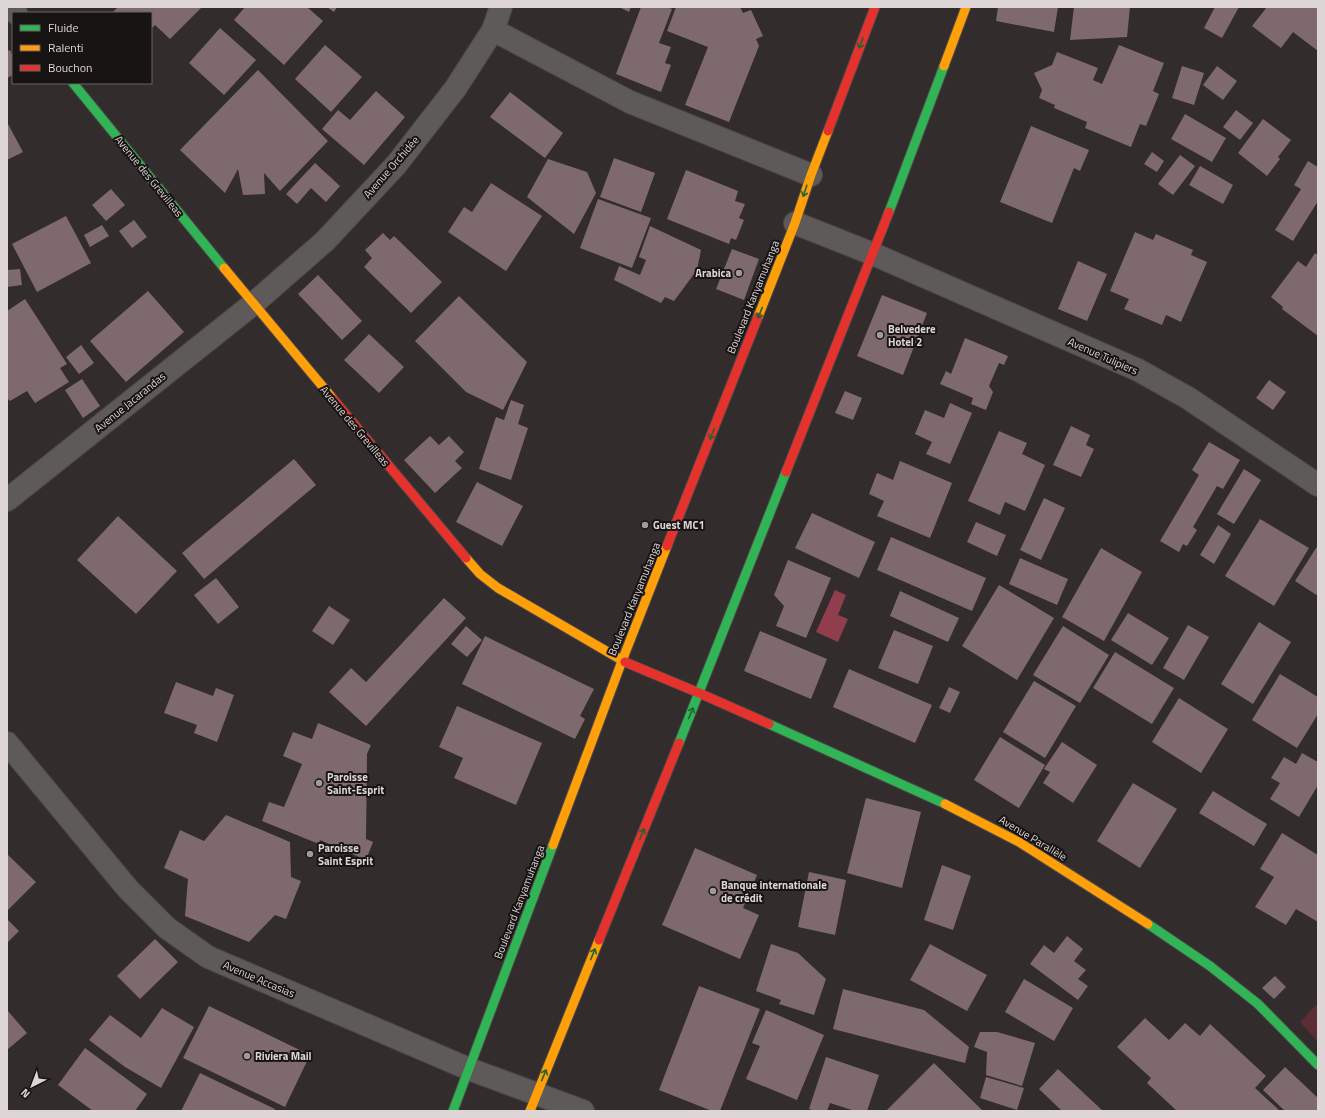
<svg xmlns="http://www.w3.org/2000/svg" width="1325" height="1118" font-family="'Titillium Web',sans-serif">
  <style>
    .green { fill: #5b2d34 }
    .water { fill: #913e4c }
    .building { fill: #7e6a6c }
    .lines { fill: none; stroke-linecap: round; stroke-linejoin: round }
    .street-casing { stroke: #4d4848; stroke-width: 24 }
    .fast-casing { stroke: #4d4848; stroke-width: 11 }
    .slow-casing { stroke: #4d4848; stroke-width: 11 }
    .jam-casing { stroke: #4d4848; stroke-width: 11 }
    .street { stroke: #5e5a5a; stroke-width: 22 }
    .fast { stroke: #30b455; stroke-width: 9 }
    .slow { stroke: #ff9f0a; stroke-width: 9 }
    .jam { stroke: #e5322d; stroke-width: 9 }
    .oneway { stroke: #246434 }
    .poi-dot { fill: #a29a9a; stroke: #191414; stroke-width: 1.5 }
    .labels { text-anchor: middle; stroke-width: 4; stroke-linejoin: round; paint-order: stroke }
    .street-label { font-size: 11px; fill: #ded6d6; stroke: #191414 }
    .poi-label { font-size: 11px; font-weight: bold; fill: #ded6d6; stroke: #191414; text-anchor: start }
  </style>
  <rect width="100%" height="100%" fill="#322c2c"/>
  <path class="green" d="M 1318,1003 L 1318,1042 L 1300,1022 Z"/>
  <path class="water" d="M 835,590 L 846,595 L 838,615 L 848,619 L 838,642 L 816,632 Z"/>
  <path class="building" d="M 118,7 L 202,7 L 170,39 L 155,25 L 151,29 L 151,13 L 112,13 Z
    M 245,7 L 307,7 L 323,21 L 284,65 L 234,20 Z
    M 327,7 L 337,7 L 334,12 Z
    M 619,7 L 631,7 L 629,12 Z
    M 641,7 L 667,7 L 672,9 L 659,43 L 671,47 L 665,63 L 671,65 L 661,92 L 616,74 Z
    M 676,7 L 740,7 L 743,13 L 751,10 L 763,36 L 756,39 L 759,46 L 729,122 L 685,105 L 708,47 L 667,31 Z
    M 998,7 L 1058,7 L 1054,32 L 996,21 Z
    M 1074,7 L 1130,7 L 1127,37 L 1070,40 Z
    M 1215,7 L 1239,7 L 1222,38 L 1204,28 Z
    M 1267,7 L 1318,7 L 1318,51 L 1293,32 L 1281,48 L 1252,26 Z
    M 220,28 L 256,60 L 224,95 L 189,63 Z
    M 325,45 L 362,77 L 331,112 L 295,79 Z
    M 1119,45 L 1164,63 L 1153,91 L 1159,94 L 1146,126 L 1140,124 L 1131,147 L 1085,128 L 1087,122 L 1054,108 L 1055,105 L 1039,98 L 1042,90 L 1034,73 L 1052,65 L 1057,52 L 1098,68 L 1093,80 L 1102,84 Z
    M 10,50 L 13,57 L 13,75 L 7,78 L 7,51 Z
    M 1182,66 L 1204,73 L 1194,105 L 1172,98 Z
    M 1217,66 L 1237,81 L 1223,100 L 1203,85 Z
    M 258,70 L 328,141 L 280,191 L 264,173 L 265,194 L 243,195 L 238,169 L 225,193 L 180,150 Z
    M 376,91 L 405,117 L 364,165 L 322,129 L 338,110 L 350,120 Z
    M 510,92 L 563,133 L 545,158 L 490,117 Z
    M 1236,110 L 1253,123 L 1240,140 L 1223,127 Z
    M 1185,114 L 1226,138 L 1212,162 L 1171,139 Z
    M 1263,119 L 1291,140 L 1278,157 L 1280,159 L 1267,176 L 1238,153 Z
    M 8,124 L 23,152 L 7,160 L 7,125 Z
    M 1031,126 L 1089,150 L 1080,171 L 1074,168 L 1052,223 L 1000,202 Z
    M 1152,152 L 1164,161 L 1157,172 L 1144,164 Z
    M 1180,155 L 1195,166 L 1173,195 L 1158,184 Z
    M 614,158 L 655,173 L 641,212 L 600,197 Z
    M 548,159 L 587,172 L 596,193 L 574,234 L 527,197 Z
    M 1308,161 L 1318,167 L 1318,201 L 1293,241 L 1275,230 L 1301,189 L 1294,185 Z
    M 315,163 L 340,186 L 326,202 L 311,188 L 297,204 L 286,194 Z
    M 1200,166 L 1233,185 L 1223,204 L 1189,185 Z
    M 686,170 L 738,191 L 735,201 L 745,204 L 739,218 L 744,220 L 736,240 L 731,238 L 729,244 L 667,219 Z
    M 491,183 L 542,216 L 506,271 L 448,232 L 464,207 L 472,212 Z
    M 111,189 L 125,205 L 106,221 L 92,205 Z
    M 598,199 L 651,218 L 632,268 L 580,248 Z
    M 66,216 L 91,263 L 37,292 L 12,244 Z
    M 134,220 L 147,237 L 132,248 L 119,231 Z
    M 102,225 L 109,236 L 90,247 L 84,235 Z
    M 650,226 L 701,250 L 697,270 L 674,301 L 665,297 L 661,303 L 614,280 L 619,266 L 640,275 L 646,260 L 639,257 Z
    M 1135,232 L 1153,240 L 1156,234 L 1193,250 L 1191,255 L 1207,262 L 1181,322 L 1166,315 L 1162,325 L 1124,309 L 1129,299 L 1110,291 Z
    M 383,233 L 390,240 L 394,236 L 442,282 L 411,313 L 364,267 L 372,258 L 365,250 Z
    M 732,249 L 759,259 L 744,300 L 716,289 Z
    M 1315,253 L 1318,255 L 1318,336 L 1282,309 L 1283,307 L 1271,297 L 1298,261 L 1306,267 Z
    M 1078,261 L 1107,274 L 1087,321 L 1058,309 Z
    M 20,269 L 22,285 L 7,287 L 7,270 Z
    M 318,275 L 362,321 L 342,340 L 298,294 Z
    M 148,291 L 184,332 L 126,382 L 90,341 Z
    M 882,295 L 927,313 L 903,375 L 857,356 Z
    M 459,296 L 527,362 L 503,410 L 466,392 L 415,341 Z
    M 25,299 L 67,364 L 60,368 L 69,382 L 35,403 L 27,391 L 10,401 L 7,398 L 7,311 Z
    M 369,334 L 404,367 L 379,393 L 344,360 Z
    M 965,338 L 1008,356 L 1004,365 L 999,363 L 989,386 L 993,392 L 986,410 L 971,404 L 973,398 L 940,384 L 946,371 L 951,374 Z
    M 81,345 L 94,363 L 79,374 L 66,357 Z
    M 82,379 L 100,406 L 83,418 L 65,390 Z
    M 1269,380 L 1286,392 L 1273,410 L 1256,398 Z
    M 845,391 L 862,398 L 853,420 L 835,413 Z
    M 511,400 L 524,405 L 518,424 L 528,428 L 511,480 L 479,469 L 496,417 L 504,420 Z
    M 950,403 L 972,413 L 950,464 L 926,454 L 932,442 L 915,434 L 925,410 L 944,418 Z
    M 1071,426 L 1090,435 L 1086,445 L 1094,449 L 1081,477 L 1053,465 Z
    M 999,431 L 1027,443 L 1022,454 L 1045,465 L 1025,511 L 1005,502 L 1000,515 L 968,501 Z
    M 430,436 L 439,445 L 449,436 L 464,452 L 455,461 L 462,468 L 435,493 L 404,460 Z
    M 1209,442 L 1240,460 L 1223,489 L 1217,486 L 1193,527 L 1197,530 L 1187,546 L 1183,544 L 1179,552 L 1160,541 L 1199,475 L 1192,470 Z
    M 294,459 L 316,485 L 204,579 L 182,553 Z
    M 900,461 L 952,483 L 930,538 L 877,516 L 884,501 L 869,494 L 877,473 L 893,480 Z
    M 1244,469 L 1261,480 L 1234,524 L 1217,514 Z
    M 477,482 L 523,506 L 502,546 L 456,522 Z
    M 1044,498 L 1065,508 L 1041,560 L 1020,550 Z
    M 812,513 L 875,542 L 859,578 L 795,548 Z
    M 118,516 L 177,571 L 136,614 L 77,560 Z
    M 1260,519 L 1309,548 L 1274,606 L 1225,576 Z
    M 976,522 L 1006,535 L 997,556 L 967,542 Z
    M 1218,525 L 1231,534 L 1214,564 L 1200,555 Z
    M 891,537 L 986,578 L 972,611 L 877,570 Z
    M 1318,545 L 1318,596 L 1295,581 Z
    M 1101,548 L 1142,572 L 1104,641 L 1062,617 Z
    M 1020,558 L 1068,579 L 1057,605 L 1009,584 Z
    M 788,560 L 831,578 L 806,638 L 776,626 L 784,606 L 774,595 Z
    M 216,578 L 239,607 L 218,624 L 194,595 Z
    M 999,585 L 1054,618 L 1017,680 L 962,646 Z
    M 900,591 L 959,618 L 948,642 L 890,616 Z
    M 444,598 L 466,618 L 366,726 L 329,692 L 351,668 L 366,682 Z
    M 329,606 L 350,620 L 333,645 L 312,631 Z
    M 1128,613 L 1169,638 L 1152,665 L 1111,640 Z
    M 1259,622 L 1291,642 L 1253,704 L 1221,684 Z
    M 1188,625 L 1209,637 L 1184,680 L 1163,668 Z
    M 466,626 L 482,640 L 467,657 L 451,644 Z
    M 1063,626 L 1109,655 L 1080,703 L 1033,675 Z
    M 894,630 L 933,646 L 918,684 L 878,668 Z
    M 760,631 L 827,659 L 811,699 L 744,671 Z
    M 485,636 L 594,689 L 580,716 L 585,719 L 575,739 L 462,684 Z
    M 1115,652 L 1174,688 L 1152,724 L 1093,688 Z
    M 849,669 L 932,705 L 915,743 L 833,707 Z
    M 1280,674 L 1318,697 L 1318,714 L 1297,748 L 1252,720 Z
    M 1034,681 L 1076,706 L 1045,758 L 1003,732 Z
    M 176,682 L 213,696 L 216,688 L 234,695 L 217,742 L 194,733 L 197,725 L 164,713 Z
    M 949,687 L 960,692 L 950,713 L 939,708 Z
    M 1179,698 L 1228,729 L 1201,773 L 1152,742 Z
    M 457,706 L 542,743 L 516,805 L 454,778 L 463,758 L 439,747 Z
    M 318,723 L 371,745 L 367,754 L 366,839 L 373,842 L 366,860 L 320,840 L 319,844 L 262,821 L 269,802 L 284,807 L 302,764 L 283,756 L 293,732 L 312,739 Z
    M 1000,737 L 1045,765 L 1019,808 L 974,780 Z
    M 1062,742 L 1097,765 L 1073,803 L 1043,783 L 1050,772 L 1044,769 Z
    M 1302,753 L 1318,762 L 1318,785 L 1299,817 L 1270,799 L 1280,783 L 1271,778 L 1284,757 L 1296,764 Z
    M 1133,783 L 1177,809 L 1140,868 L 1097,841 Z
    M 1213,791 L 1267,824 L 1254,846 L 1199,813 Z
    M 866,798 L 921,812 L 902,888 L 847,873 Z
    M 226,815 L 290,842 L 291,877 L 301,881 L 286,919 L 275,915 L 249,942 L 185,916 L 188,879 L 164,868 L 180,830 L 204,841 Z
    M 1282,833 L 1318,855 L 1318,922 L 1296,909 L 1286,925 L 1255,907 L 1274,877 L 1260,869 Z
    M 695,848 L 757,875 L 743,908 L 759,915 L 740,959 L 662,925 Z
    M 7,854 L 36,882 L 7,911 Z
    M 942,865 L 971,876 L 953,930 L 924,920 Z
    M 809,872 L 846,880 L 835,935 L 798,927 Z
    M 7,919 L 19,931 L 7,943 Z
    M 1067,936 L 1083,949 L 1074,961 L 1086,970 L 1078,979 L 1088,986 L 1078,1000 L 1030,964 L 1044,945 L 1054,953 Z
    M 155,939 L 178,962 L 140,999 L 117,976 Z
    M 771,944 L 798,953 L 826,979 L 814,1015 L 779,1004 L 781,1000 L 756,991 Z
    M 930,944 L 987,975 L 967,1011 L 910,980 Z
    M 1275,976 L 1286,987 L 1274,999 L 1262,988 Z
    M 1024,979 L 1073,1008 L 1054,1041 L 1005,1012 Z
    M 699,986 L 760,1009 L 720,1111 L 712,1111 L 659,1090 Z
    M 843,989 L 924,1010 L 969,1047 L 965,1063 L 833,1029 Z
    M 209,1006 L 310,1055 L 285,1107 L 183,1058 Z
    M 162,1008 L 194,1027 L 161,1088 L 125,1067 L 89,1040 L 110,1015 L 141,1038 Z
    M 7,1010 L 27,1033 L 7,1050 Z
    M 766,1010 L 824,1035 L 797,1100 L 746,1079 L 760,1046 L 752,1043 Z
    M 1145,1018 L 1169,1040 L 1185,1023 L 1200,1036 L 1210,1024 L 1266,1076 L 1255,1088 L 1280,1111 L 1177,1111 L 1147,1083 L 1151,1078 L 1117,1047 Z
    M 980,1032 L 997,1032 L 1035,1043 L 1022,1086 L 986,1075 L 987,1052 L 974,1047 Z
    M 85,1048 L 147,1094 L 135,1111 L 93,1111 L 58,1085 Z
    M 826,1057 L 879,1075 L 867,1111 L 855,1111 L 830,1103 L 827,1111 L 815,1111 L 809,1109 Z
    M 934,1063 L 983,1111 L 886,1111 Z
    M 1285,1067 L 1318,1098 L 1318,1111 L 1285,1111 L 1263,1090 Z
    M 1058,1069 L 1103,1111 L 1062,1111 L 1039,1089 Z
    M 200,1073 L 275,1109 L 274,1111 L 181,1111 Z
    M 986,1077 L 1024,1088 L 1017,1110 L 980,1098 Z"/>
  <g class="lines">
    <defs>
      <path id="street" d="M 11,7 L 16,13
        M 493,30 L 630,102 L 811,175
        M 795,223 L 873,254 L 1138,370 L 1188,398 L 1318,485
        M 7,500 L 253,304 L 325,241 L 396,165 L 455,89 L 493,30 L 501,7
        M 7,743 L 128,889 L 167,928 L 208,957 L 469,1069 L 583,1111"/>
      <path id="fast" d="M 73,83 L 224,268
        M 889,212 L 944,66
        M 769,724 L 945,804
        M 679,743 L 786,472
        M 1148,924 L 1210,966 L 1258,1004 L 1318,1065
        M 453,1111 L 553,845"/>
      <path id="slow" d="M 944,66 L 966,7
        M 224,268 L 333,399
        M 758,317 L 795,223 L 811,175 L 828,131
        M 466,558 L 480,574 L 498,588 L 625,662
        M 945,804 L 1019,842 L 1148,924
        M 553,845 L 622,661 L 667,546
        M 530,1111 L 599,940"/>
      <path id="jam" d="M 828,131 L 875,7
        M 333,399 L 466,558
        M 786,472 L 889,212
        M 667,546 L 758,317
        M 625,662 L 699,693 L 769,724
        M 599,940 L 679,743"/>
    </defs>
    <use href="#street" class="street-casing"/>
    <use href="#fast" class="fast-casing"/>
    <use href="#slow" class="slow-casing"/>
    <use href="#jam" class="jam-casing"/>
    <use href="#street" class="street"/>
    <use href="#fast" class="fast"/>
    <use href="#slow" class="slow"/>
    <use href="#jam" class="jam"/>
  </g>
  <defs><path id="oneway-shaft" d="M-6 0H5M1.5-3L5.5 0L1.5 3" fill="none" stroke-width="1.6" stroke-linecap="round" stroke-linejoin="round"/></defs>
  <g class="oneway">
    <use href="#oneway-shaft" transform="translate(861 43) rotate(111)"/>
    <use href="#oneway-shaft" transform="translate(805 191) rotate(108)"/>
    <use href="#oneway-shaft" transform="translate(760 313) rotate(112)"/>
    <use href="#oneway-shaft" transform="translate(712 434) rotate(112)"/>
    <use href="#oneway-shaft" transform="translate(691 713) rotate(-68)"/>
    <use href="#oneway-shaft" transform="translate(642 834) rotate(-68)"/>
    <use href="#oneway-shaft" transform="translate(593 954) rotate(-68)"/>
    <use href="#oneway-shaft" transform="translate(544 1075) rotate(-68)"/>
  </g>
  <g class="poi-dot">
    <circle cx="739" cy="273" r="4"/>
    <circle cx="880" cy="335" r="4"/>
    <circle cx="645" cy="525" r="4"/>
    <circle cx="319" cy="783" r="4"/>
    <circle cx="310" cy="854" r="4"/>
    <circle cx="713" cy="891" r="4"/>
    <circle cx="247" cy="1056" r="4"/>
  </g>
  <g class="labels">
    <g class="street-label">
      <text transform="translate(391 167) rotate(-49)" y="4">Avenue Orchidée</text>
      <text transform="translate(149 176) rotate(51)" y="4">Avenue des Grevilleas</text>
      <text transform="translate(753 297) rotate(-68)" y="4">Boulevard Kanyamuhanga</text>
      <text transform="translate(1103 356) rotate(24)" y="4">Avenue Tulipiers</text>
      <text transform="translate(130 402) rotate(-39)" y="4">Avenue Jacarandas</text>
      <text transform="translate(355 426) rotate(50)" y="4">Avenue des Grevilleas</text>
      <text transform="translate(634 599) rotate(-68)" y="4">Boulevard Kanyamuhanga</text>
      <text transform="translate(1033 838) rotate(31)" y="4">Avenue Parallèle</text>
      <text transform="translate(519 902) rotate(-69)" y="4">Boulevard Kanyamuhanga</text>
      <text transform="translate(259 979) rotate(23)" y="4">Avenue Accasias</text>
    </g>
    <g class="poi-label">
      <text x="731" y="277" text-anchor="end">Arabica</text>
      <text x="888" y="333">Belvedere<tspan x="888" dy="13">Hotel 2</tspan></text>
      <text x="653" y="529">Guest MC1</text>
      <text x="327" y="781">Paroisse<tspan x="327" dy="13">Saint-Esprit</tspan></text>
      <text x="318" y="852">Paroisse<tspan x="318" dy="13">Saint Esprit</tspan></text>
      <text x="721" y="889">Banque internationale<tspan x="721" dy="13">de crédit</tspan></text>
      <text x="255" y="1060">Riviera Mail</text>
    </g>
  </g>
  <rect width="1325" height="1118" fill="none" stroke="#ded6d6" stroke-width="16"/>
  <rect x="12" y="12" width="140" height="72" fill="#191414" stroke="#686262"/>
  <rect x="20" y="25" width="20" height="6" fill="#30b455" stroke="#686262"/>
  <text x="48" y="32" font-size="12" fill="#ded6d6">Fluide</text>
  <rect x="20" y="45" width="20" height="6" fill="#ff9f0a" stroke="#686262"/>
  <text x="48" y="52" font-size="12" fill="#ded6d6">Ralenti</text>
  <rect x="20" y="65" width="20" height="6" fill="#e5322d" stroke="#686262"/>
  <text x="48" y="72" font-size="12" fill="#ded6d6">Bouchon</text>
  <g transform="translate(32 1086) rotate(222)" stroke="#191414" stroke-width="3" paint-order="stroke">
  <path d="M0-3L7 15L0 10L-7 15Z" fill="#ded6d6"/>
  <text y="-6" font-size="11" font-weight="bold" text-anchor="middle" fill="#ded6d6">N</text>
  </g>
</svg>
